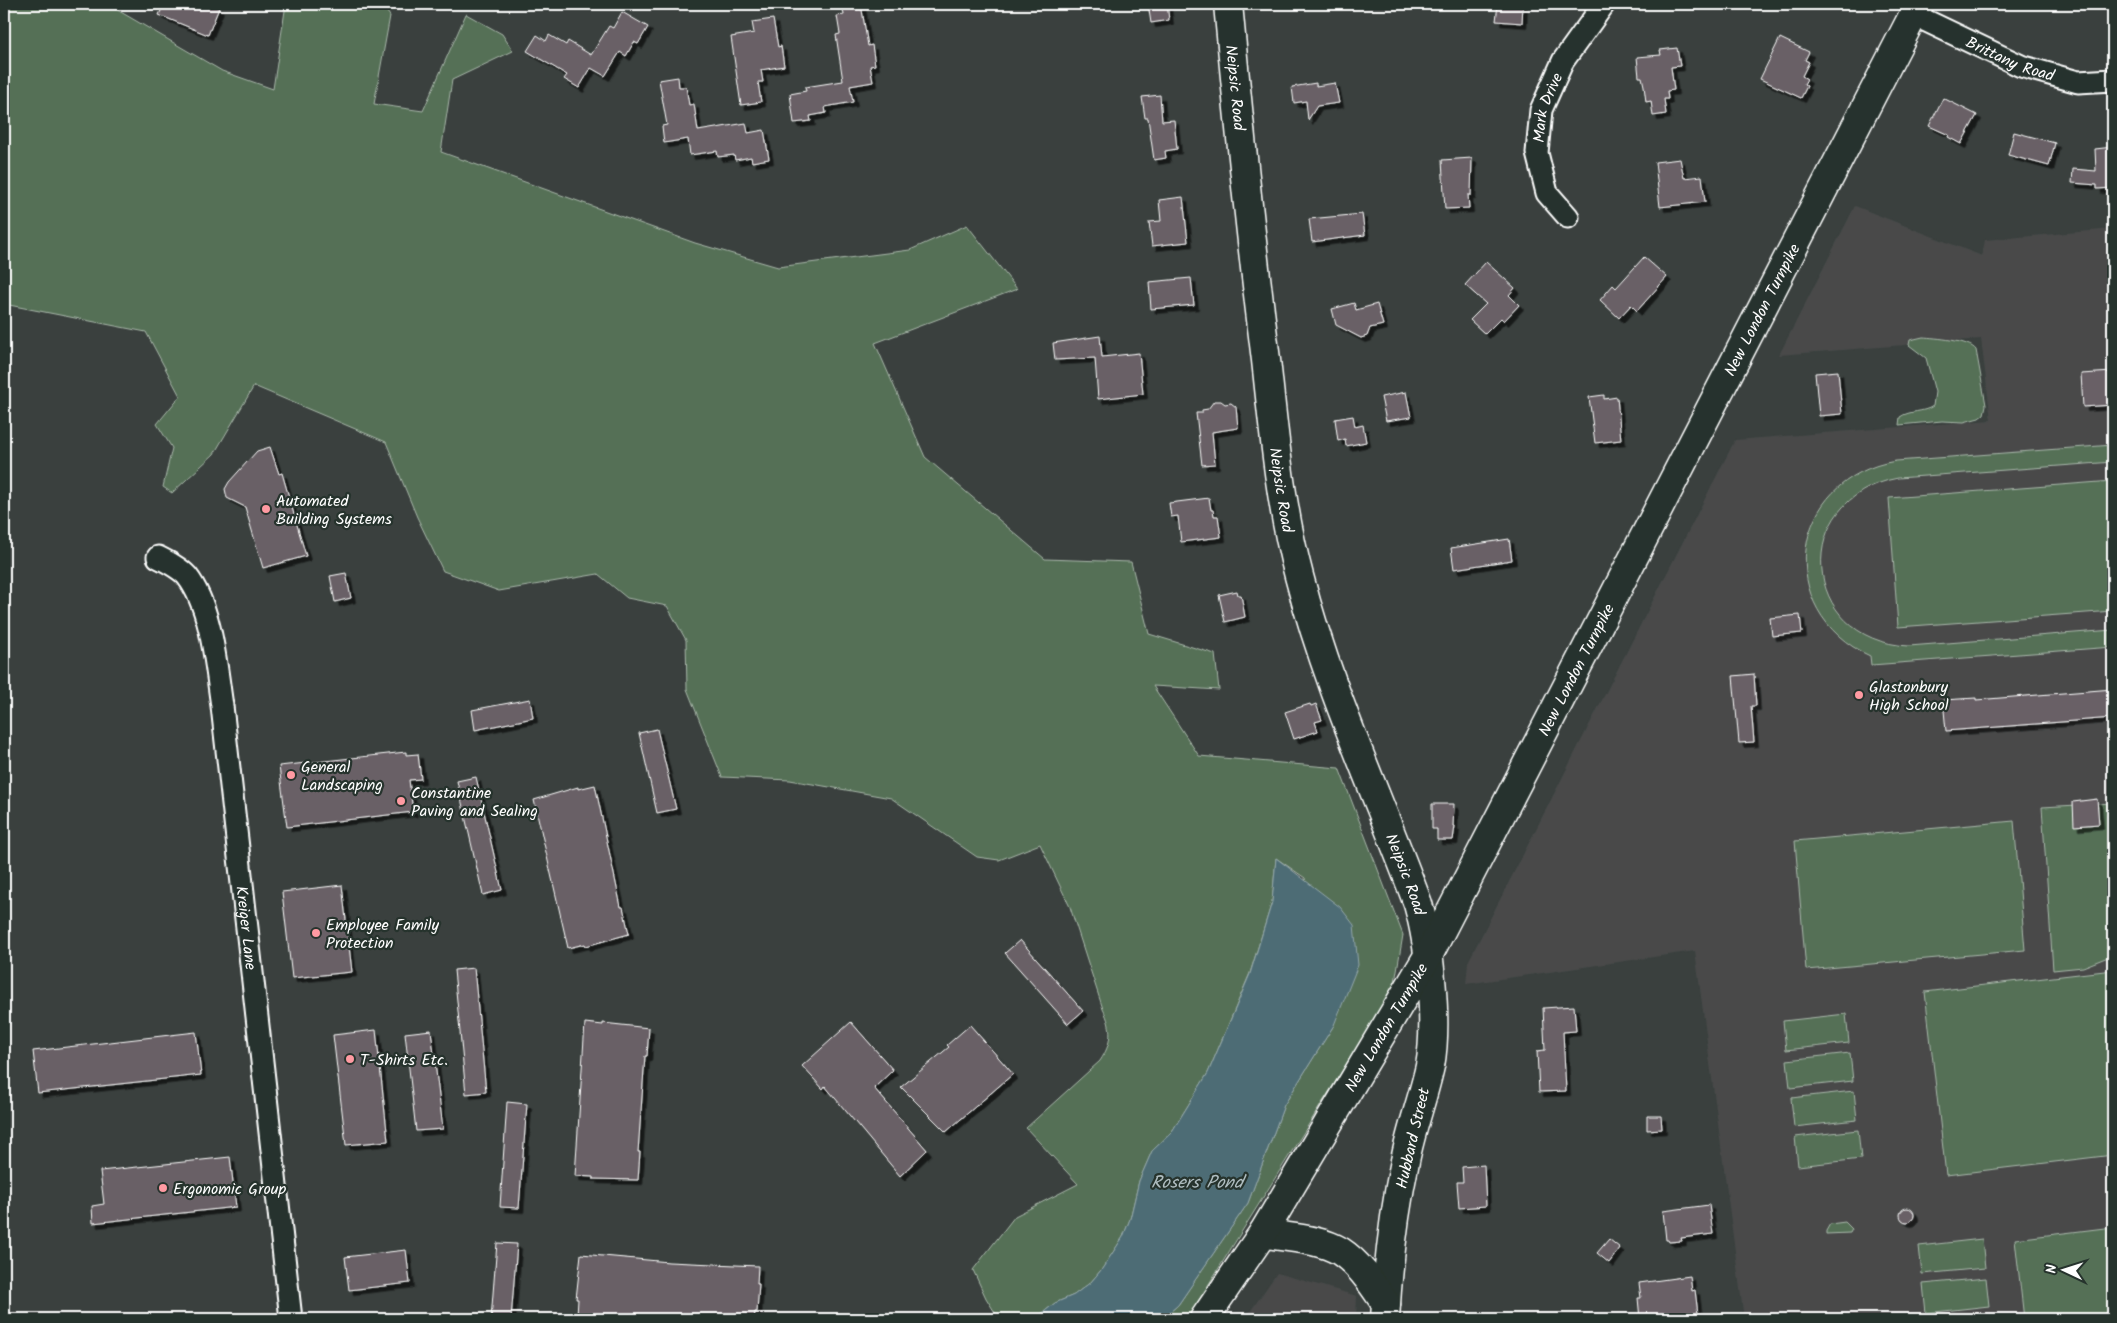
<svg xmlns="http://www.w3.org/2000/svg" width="2117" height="1323" font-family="Kalam,sans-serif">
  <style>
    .built { fill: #484a4a }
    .green { fill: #547057; stroke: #aab8ab }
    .water { fill: #4d6c74; stroke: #94a7ac }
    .building { fill: #696066; stroke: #fff; filter: url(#shadow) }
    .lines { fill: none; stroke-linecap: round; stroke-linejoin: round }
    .street-casing { stroke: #fff; stroke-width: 25 }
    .secondary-casing { stroke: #fff; stroke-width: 31 }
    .street { stroke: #26332d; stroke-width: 21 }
    .secondary { stroke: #26332d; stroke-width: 28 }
    .poi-dot { fill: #ff9aa2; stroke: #26332d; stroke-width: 2 }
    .labels { text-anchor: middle; stroke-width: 4.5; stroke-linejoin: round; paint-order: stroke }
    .street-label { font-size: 16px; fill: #fff; stroke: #26332d }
    .poi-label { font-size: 16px; fill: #fff; stroke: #26332d; text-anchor: start }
    .water-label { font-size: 18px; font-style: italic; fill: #afbdc0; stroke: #26332d }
  </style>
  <defs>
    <filter id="shadow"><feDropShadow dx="4.5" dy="4.5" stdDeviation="0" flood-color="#0009"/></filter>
  </defs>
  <rect width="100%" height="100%" fill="#3a403e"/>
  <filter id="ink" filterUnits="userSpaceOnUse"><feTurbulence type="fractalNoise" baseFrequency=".02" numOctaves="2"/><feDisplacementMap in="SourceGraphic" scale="10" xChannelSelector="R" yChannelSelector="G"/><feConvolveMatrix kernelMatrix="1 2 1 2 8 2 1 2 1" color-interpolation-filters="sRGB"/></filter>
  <g filter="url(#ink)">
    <path class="built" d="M 1855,206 L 1982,256 L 1985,240 L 2113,229 L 2113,1319 L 1744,1319 L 1695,951 L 1466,984 L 1468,962 L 1735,440 L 1991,420 L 1981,339 L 1779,355 Z
      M 1277,1273 L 1357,1296 L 1356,1319 L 1245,1319 Z"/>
    <path class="green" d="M 4,4 L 107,4 L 222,71 L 273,89 L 286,4 L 381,4 L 390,16 L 374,104 L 423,111 L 466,14 L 502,34 L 513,51 L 452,80 L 441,152 L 695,243 L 778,267 L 910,250 L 967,225 L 1017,289 L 875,343 L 925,457 L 1045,559 L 1131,562 L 1149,634 L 1215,654 L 1219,690 L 1153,686 L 1199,756 L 1339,768 L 1403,935 L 1394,988 L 1187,1319 L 1162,1319 L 1178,1305 L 1248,1203 L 1284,1105 L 1334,1025 L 1305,878 L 1276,858 L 1272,902 L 1250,973 L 1208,1073 L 1171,1133 L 1152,1151 L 1139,1181 L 1130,1219 L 1123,1237 L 1102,1269 L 1091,1282 L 1074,1295 L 1055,1303 L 1035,1319 L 999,1319 L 986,1298 L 973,1270 L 1015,1216 L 1078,1184 L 1026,1128 L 1100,1061 C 1112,1043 1113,1029 1103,1009 L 1070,907 L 1040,844 L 999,860 L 977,857 L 891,798 L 790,780 L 722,777 L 687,689 L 686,640 L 667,606 L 627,598 L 598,574 L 499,591 L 443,571 L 417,517 L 386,442 L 254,386 L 214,454 L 172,493 L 163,487 L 172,448 L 157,424 L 180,396 L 146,332 L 4,304 Z
      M 1923,337 C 1935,338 1969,340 1976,350 L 1986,405 L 1984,414 L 1979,418 L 1964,422 L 1942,421 L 1899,425 L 1900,417 C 1910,410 1923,413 1933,406 L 1935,392 L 1926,358 L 1909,345 L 1910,340 Z
      M 2113,445 L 2113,462 L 1898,478 C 1790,498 1799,641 1909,646 L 2113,630 L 2113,647 L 1871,665 L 1870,656 C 1772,612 1789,478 1896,461 Z
      M 2113,481 L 2113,611 L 1898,627 L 1889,498 Z
      M 2113,803 L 2113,955 L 2083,967 L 2053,970 L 2042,807 Z
      M 2014,821 L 2025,950 L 1806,970 L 1795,841 Z
      M 2113,970 L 2113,1155 L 1946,1175 L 1925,992 Z
      M 1846,1014 L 1849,1043 L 1786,1050 L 1783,1021 Z
      M 1850,1053 L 1853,1081 L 1790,1088 L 1787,1060 Z
      M 1854,1091 L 1857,1120 L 1794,1127 L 1791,1098 Z
      M 1858,1130 L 1861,1159 L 1798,1166 L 1795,1137 Z
      M 1845,1222 L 1852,1229 L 1850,1233 L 1826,1234 L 1826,1231 L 1830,1224 Z
      M 2113,1227 L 2113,1319 L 2024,1319 L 2015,1239 Z
      M 1982,1239 L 1985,1268 L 1922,1274 L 1919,1246 Z
      M 1986,1278 L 1989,1306 L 1926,1313 L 1923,1284 Z"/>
    <path class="water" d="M 1276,858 L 1340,907 L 1354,925 L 1358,965 L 1334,1025 L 1284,1105 L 1248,1203 L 1178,1305 L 1162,1319 L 1035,1319 L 1055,1303 L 1074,1295 L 1091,1282 L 1102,1269 L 1123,1237 L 1130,1219 L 1139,1181 L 1152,1151 L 1171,1133 L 1208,1073 L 1250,974 L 1272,902 Z"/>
    <path class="building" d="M 164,4 L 210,4 L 219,8 L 208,35 L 159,15 Z
      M 842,4 L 861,4 L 868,46 L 872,45 L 875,65 L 870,66 L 873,82 L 850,86 L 853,102 L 825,107 L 826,113 L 810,116 L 811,121 L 794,123 L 790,94 L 806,91 L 805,87 L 843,81 L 836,35 L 840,34 L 837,16 L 844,15 Z
      M 1148,4 L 1167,4 L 1169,20 L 1151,23 Z
      M 1498,4 L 1523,4 L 1522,23 L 1496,21 Z
      M 622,12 L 648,27 L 638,44 L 634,42 L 626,56 L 620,52 L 605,76 L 591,68 L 579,88 L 564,79 L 567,75 L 527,51 L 537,35 L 546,41 L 549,35 L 566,45 L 568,41 L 591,55 L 609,26 L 613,28 Z
      M 773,19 L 778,47 L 781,46 L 784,66 L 761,70 L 763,82 L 758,82 L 761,102 L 741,105 L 731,37 L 754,33 L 752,22 Z
      M 1780,38 L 1809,52 L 1805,60 L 1809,62 L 1802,76 L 1807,79 L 1804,84 L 1807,86 L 1801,98 L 1760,79 Z
      M 1677,48 L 1680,66 L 1671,67 L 1674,90 L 1667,91 L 1668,99 L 1664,99 L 1666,114 L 1653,116 L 1651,101 L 1646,102 L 1644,86 L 1642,77 L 1639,77 L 1637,57 L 1661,55 L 1660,50 Z
      M 678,77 L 679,87 L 686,87 L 689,105 L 694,104 L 698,131 L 746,123 L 748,133 L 764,130 L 769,159 L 752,162 L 751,157 L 735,160 L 734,155 L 718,157 L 717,151 L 690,155 L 688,139 L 664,143 L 662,126 L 667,125 L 659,80 Z
      M 1316,83 L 1316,86 L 1335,83 L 1339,103 L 1317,106 L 1308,120 L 1306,101 L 1294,103 L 1292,87 Z
      M 1160,95 L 1162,121 L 1174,120 L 1177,149 L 1165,151 L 1166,158 L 1154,160 L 1148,118 L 1145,118 L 1142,97 Z
      M 1943,98 L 1977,115 L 1961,144 L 1948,137 L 1949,135 L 1929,126 Z
      M 2014,132 L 2055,143 L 2049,166 L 2008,155 Z
      M 2113,147 L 2113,188 L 2097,189 L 2097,185 L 2072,183 L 2073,169 L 2096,171 L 2095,149 Z
      M 1472,158 L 1471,195 L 1468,195 L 1469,208 L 1445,209 L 1442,160 Z
      M 1680,159 L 1684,178 L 1702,176 L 1705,202 L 1660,207 L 1655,162 Z
      M 1183,197 L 1188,242 L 1152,246 L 1149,222 L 1161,221 L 1159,200 Z
      M 1362,214 L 1365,235 L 1312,242 L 1309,219 Z
      M 1644,257 L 1667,277 L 1637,311 L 1631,305 L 1619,318 L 1600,300 L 1613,285 L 1616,288 Z
      M 1486,262 L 1515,288 L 1509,295 L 1519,305 L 1504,321 L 1501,318 L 1485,334 L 1470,320 L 1486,304 L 1465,285 Z
      M 1191,278 L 1194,305 L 1151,309 L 1149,282 Z
      M 1354,303 L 1356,310 L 1377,304 L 1383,325 L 1370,328 L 1367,336 L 1361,338 L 1336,325 L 1332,309 Z
      M 1100,336 L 1102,357 L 1139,353 L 1143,394 L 1098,399 L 1095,358 L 1055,360 L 1053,343 Z
      M 1838,371 L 1842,414 L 1819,416 L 1815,373 Z
      M 2113,372 L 2113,405 L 2083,407 L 2081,374 Z
      M 1406,392 L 1411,417 L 1386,421 L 1381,397 Z
      M 1604,395 L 1604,399 L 1617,397 L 1621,440 L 1595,443 L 1589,397 Z
      M 1214,401 L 1221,401 L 1225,404 L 1231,403 L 1236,407 L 1238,428 L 1212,432 L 1215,464 L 1202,465 L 1196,413 L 1202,413 L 1202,410 L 1208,409 Z
      M 1353,416 L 1355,427 L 1363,425 L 1366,442 L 1346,446 L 1345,439 L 1338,441 L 1335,419 Z
      M 270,447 L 279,474 L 282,473 L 306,556 L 263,568 L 245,507 L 227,498 L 225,489 L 229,482 L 257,451 Z
      M 1209,498 L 1211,510 L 1213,510 L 1214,516 L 1218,516 L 1221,537 L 1181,542 L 1178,516 L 1171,517 L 1169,503 Z
      M 1509,539 L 1512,560 L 1454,569 L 1451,548 Z
      M 346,573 L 351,598 L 335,602 L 330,576 Z
      M 1237,591 L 1238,595 L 1241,595 L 1245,617 L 1225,622 L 1219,595 Z
      M 1800,615 L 1802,633 L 1772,636 L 1770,618 Z
      M 1754,674 L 1756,706 L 1751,706 L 1754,742 L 1739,743 L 1733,676 Z
      M 2113,689 L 2113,718 L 1946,731 L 1943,700 L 1976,698 L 1976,700 Z
      M 530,699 L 533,718 L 475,730 L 472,710 Z
      M 1310,704 L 1311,706 L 1316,704 L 1322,720 L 1315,722 L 1318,731 L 1294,739 L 1285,712 Z
      M 657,729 L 676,809 L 657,813 L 639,733 Z
      M 406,752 L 406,755 L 418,754 L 421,779 L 409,780 L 413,812 L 287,827 L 279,766 Z
      M 476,777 L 502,890 L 483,895 L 457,781 Z
      M 595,785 L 621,907 L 623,907 L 629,934 L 586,946 L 585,944 L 568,948 L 534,800 L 578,787 L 578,789 Z
      M 2097,799 L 2099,824 L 2074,826 L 2073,802 Z
      M 1432,804 L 1454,804 L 1453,826 L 1455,826 L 1453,840 L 1437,840 L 1437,829 L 1432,829 Z
      M 342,885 L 352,972 L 292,978 L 282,892 Z
      M 1020,940 L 1083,1011 L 1068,1024 L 1005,953 Z
      M 474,968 L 486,1092 L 466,1094 L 454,970 Z
      M 1574,1006 L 1576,1031 L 1563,1032 L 1566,1091 L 1539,1092 L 1537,1051 L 1545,1050 L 1543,1008 Z
      M 851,1022 L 893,1070 L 874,1088 L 927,1150 L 900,1176 L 825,1086 L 823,1089 L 802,1066 Z
      M 585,1023 L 603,1025 L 603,1023 L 649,1028 L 647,1056 L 645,1056 L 638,1152 L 640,1152 L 638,1180 L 593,1179 L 593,1177 L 575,1176 Z
      M 970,1025 L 1013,1074 L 946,1132 L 901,1087 L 949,1047 L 947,1045 Z
      M 376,1030 L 388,1141 L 346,1145 L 333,1035 Z
      M 431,1030 L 443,1129 L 416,1131 L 405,1033 Z
      M 196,1032 L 201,1075 L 38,1093 L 33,1051 Z
      M 507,1102 L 527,1104 L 519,1208 L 500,1207 Z
      M 1647,1116 L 1661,1116 L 1662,1129 L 1647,1130 Z
      M 230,1157 L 236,1207 L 93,1223 L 92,1206 L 104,1204 L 100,1171 Z
      M 1484,1165 L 1486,1206 L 1459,1208 L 1457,1182 L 1463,1182 L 1462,1167 Z
      M 1709,1205 L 1713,1234 L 1681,1238 L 1682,1241 L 1669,1242 L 1668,1240 L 1666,1240 L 1663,1211 Z
      M1900 1215a7 7 0 1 1 14 0a7 7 0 1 1-14 0Z
      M 1609,1239 L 1620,1248 L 1609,1263 L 1597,1253 Z
      M 497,1243 L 517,1244 L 511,1319 L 491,1319 Z
      M 406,1250 L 410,1283 L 349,1290 L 345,1257 Z
      M 581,1254 L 669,1262 L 758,1266 L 757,1284 L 759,1284 L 757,1312 L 755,1312 L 754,1319 L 610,1319 L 577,1317 L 578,1299 L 576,1299 Z
      M 1690,1276 L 1692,1291 L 1695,1290 L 1698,1314 L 1695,1315 L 1695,1319 L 1640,1319 L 1638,1298 L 1641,1298 L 1639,1283 Z"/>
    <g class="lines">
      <defs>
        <g id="street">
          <path id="s1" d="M 1914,15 L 2021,66 L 2078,82 L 2113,80"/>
          <path id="s2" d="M 1568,217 L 1547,193 L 1537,153 L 1541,110 L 1563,61 L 1604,4"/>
          <path id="s3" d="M 158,557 C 168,562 180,568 187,576 C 212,608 216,667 222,706 L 291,1319"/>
        </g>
        <g id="secondary">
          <path id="s4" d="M 1228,4 C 1239,123 1251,241 1266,360 C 1274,432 1280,505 1299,576 C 1328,689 1378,795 1418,904 C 1430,946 1438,1023 1430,1066 C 1423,1098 1411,1129 1405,1161 C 1394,1213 1388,1266 1385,1319"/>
          <path d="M 1263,1233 C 1287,1238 1318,1238 1340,1251 C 1360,1264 1373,1285 1386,1304"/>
          <path id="s5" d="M 1204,1319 L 1263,1233 L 1428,956 L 1919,4"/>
        </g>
      </defs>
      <use href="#street" class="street-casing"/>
      <use href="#secondary" class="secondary-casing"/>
      <use href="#street" class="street"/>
      <use href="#secondary" class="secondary"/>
    </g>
  </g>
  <g class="poi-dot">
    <circle cx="266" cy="509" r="5"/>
    <circle cx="1859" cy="695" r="5"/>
    <circle cx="291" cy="775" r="5"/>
    <circle cx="401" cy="801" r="5"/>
    <circle cx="316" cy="933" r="5"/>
    <circle cx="350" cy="1059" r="5"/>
    <circle cx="163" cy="1188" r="5"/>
  </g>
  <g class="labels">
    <g class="street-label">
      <text dy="6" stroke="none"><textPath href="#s1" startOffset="106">Brittany Road</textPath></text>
      <text dy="6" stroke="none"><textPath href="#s4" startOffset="84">Neipsic Road</textPath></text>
      <text dy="6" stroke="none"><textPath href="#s2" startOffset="120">Mark Drive</textPath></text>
      <text dy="6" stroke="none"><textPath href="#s5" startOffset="1154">New London Turnpike</textPath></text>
      <text dy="6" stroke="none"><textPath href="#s4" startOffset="489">Neipsic Road</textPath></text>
      <text dy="6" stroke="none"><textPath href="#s5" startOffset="749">New London Turnpike</textPath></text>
      <text dy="6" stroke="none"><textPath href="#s4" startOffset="894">Neipsic Road</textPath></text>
      <text dy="6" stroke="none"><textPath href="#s3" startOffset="394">Kreiger Lane</textPath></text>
      <text dy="6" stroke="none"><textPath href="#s5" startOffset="344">New London Turnpike</textPath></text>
      <text transform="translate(1412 1138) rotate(-77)" y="6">Hubbard Street</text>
    </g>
    <g class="poi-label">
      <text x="276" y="506">Automated<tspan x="276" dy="18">Building Systems</tspan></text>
      <text x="1869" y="692">Glastonbury<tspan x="1869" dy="18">High School</tspan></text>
      <text x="301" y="772">General<tspan x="301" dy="18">Landscaping</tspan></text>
      <text x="411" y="798">Constantine<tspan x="411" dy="18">Paving and Sealing</tspan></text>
      <text x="326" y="930">Employee Family<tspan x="326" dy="18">Protection</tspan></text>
      <text x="360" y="1065">T-Shirts Etc.</text>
      <text x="173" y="1194">Ergonomic Group</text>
    </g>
    <g class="water-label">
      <text x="1197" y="1188">Rosers Pond</text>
    </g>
  </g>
  <rect width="2117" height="1323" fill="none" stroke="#26332d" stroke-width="20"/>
  <rect x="10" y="10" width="2097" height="1303" fill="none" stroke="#fff" stroke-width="2" filter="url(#ink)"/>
  <g transform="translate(2064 1270) rotate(274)" stroke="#26332d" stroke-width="4" paint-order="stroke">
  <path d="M0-4L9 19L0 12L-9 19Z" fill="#ffffff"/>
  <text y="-8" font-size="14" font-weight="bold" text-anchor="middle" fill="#ffffff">N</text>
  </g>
</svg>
